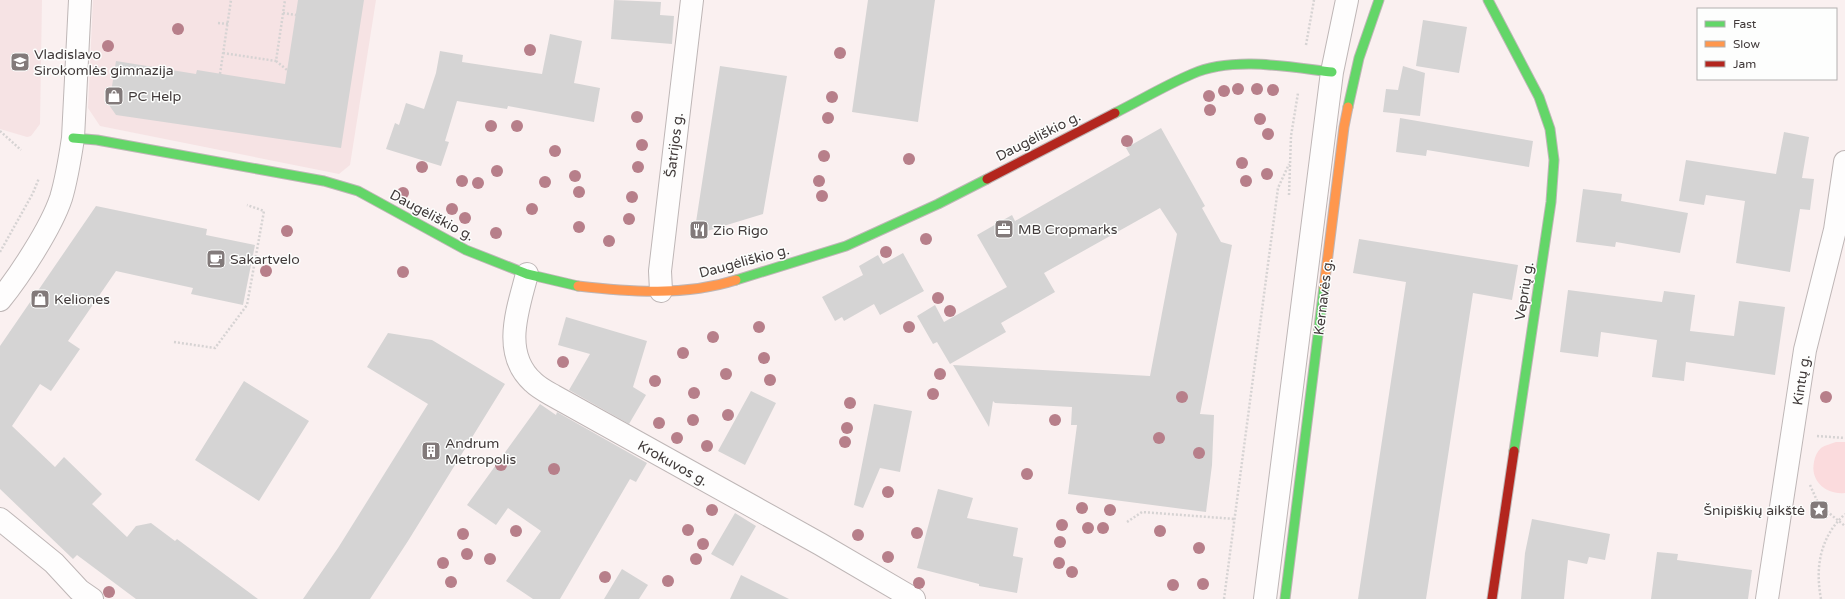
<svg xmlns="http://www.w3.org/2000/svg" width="1845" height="599" font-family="'Varela Round',sans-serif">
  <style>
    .built { fill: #f6e3e4 }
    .green { fill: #fbdbdd }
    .building { fill: #d5d4d4 }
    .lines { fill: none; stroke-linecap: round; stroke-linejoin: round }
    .street-casing { stroke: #beb6b6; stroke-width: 24 }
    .fast-casing { stroke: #beb6b6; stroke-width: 11 }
    .slow-casing { stroke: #beb6b6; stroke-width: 11 }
    .jam-casing { stroke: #beb6b6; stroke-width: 11 }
    .path { stroke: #d6d3d3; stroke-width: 2.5; stroke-dasharray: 2 2; stroke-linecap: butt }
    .street { stroke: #fefdfd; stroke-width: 22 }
    .fast { stroke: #63d668; stroke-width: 9 }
    .slow { stroke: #ff974d; stroke-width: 9 }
    .jam { stroke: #b3261e; stroke-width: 9 }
    .path-bridge { stroke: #d6d3d3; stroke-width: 2.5; stroke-dasharray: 2 2; stroke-linecap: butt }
    .tree { fill: #b77f8a }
    .labels { text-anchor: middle; stroke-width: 3; stroke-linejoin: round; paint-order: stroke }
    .poi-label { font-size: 14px; fill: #413a3a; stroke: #fdfefd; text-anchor: start }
    .street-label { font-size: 14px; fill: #413a3a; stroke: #fdfefd }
  </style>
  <rect width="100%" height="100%" fill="#faf0f0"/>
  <path class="built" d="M 0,0 L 42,0 L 40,124 L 31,136 L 27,137 L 0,129 Z
    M 93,0 L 376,0 L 350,165 L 339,174 L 100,126 L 88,108 Z"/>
  <path class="green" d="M 1836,442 L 1845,442 L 1845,493 C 1826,495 1810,481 1814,462 C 1815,456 1817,452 1821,448 C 1825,445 1831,444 1836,442 Z"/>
  <path class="building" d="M 298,0 L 364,0 L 341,148 L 116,115 L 109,105 L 116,61 L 196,74 L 197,70 L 285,84 Z
    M 614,0 L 661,2 L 660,15 L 674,16 L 672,44 L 611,39 Z
    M 868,0 L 935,0 L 918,122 L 852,112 Z
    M 1423,20 L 1467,27 L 1459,73 L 1416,66 Z
    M 550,34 L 582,41 L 574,83 L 600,88 L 594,122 L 508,106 L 507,109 L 457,101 L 445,141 L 449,142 L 441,166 L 386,149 L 395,123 L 399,125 L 406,103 L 424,109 L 436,73 L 440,51 L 463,55 L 462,62 L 542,74 Z
    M 720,66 L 787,76 L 763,214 L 694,235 Z
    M 1403,66 L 1425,73 L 1420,116 L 1383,112 L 1386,89 L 1398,90 Z
    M 1400,118 L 1533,141 L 1529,167 L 1427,150 L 1426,156 L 1396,152 Z
    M 1161,128 L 1205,206 L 1202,208 L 1221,242 L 1232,245 L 1200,414 L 1214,415 L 1212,465 L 1206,512 L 1068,494 L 1077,425 L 1071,425 L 1072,407 L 995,403 L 993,401 L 989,427 L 953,365 L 1150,376 L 1177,234 L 1160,208 L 1044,273 L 1055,292 L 1001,323 L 1006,332 L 950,364 L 937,342 L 933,344 L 917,316 L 935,305 L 944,322 L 1007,287 L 977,235 L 1012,215 L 1015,221 L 1130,155 L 1126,148 Z
    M 1784,132 L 1809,137 L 1802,178 L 1814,179 L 1810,210 L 1800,209 L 1790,272 L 1736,263 L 1745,201 L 1706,195 L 1704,205 L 1679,201 L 1686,160 L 1776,174 Z
    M 1583,189 L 1622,194 L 1621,201 L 1688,213 L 1680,253 L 1616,242 L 1615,247 L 1576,242 Z
    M 96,206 L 207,229 L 206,235 L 255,245 L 243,305 L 191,294 L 193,288 L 116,271 L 68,341 L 80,349 L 51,391 L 40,384 L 12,426 L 55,467 L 64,457 L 102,494 L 92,504 L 127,537 L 136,526 L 151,523 L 175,541 L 177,539 L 258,599 L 136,599 L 77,555 L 73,559 L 0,489 L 0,346 Z
    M 1359,239 L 1518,265 L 1512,300 L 1473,293 L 1426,599 L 1358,599 L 1406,282 L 1353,273 Z
    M 903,253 L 924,291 L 880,315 L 874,304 L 844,321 L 842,317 L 835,321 L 822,297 L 863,275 L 859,266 L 878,255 L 883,264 Z
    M 1568,290 L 1662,302 L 1664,291 L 1695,295 L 1690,331 L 1734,336 L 1739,301 L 1785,307 L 1775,375 L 1686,362 L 1684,381 L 1652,377 L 1657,340 L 1601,332 L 1598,357 L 1560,352 Z
    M 566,317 L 647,341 L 633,387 L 646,395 L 629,424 L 569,390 L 590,354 L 558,345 Z
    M 388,333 L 432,340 L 505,384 L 408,541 L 370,599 L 303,599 L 338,548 L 428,404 L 367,367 Z
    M 244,381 L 309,421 L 259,501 L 195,460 Z
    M 751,391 L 776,403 L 745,465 L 718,451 Z
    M 540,404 L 556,415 L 557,412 L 647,463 L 636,482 L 630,479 L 560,599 L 533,599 L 506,581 L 541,531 L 508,508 L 496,525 L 467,505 Z
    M 874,404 L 912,411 L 900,472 L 880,468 L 863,508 L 854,505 Z
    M 938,489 L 973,498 L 967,518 L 1018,528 L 1013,556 L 1023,558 L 1017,593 L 979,586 L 979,584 L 917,568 Z
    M 735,513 L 756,526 L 733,566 L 711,554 Z
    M 1532,519 L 1610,534 L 1605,560 L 1589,557 L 1587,564 L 1568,560 L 1564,599 L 1521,599 L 1525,553 Z
    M 1657,552 L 1678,554 L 1677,560 L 1752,570 L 1748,599 L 1651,599 Z
    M 622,569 L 648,585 L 639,599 L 604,599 Z
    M 741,575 L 789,599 L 730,599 Z"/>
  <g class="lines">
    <defs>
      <path id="street" d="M 527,274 C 518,309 501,353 533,382 C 539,388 547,392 554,396 L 820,544 L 914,599
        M 661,291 L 660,271 L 692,0
        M 0,300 C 20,275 51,228 61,198 C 67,178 70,158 73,138 L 80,0
        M 0,519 L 54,563 L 79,590 L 92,599
        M 1265,599 L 1332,72 L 1347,0
        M 1767,599 L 1805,350 L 1835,230 L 1845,162"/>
      <path id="fast" d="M 1488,0 L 1539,97 L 1550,129 L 1554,160 L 1551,202 L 1514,451
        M 1348,107 L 1359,58 L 1379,0
        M 1115,113 C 1141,100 1166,85 1192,74 C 1233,56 1289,67 1332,72
        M 73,138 L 97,140 L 324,181 L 358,191 L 466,250 L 527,274 L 578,286
        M 736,280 L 846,246 L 938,204 L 987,179
        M 1285,599 L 1324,287"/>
      <path id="slow" d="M 578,286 C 630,292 686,296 736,280
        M 1324,287 L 1344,127 L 1348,107"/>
      <path id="jam" d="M 987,179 L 1115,113
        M 1492,599 L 1514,451"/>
    </defs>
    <use href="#street" class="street-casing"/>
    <use href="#fast" class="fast-casing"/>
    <use href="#slow" class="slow-casing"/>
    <use href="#jam" class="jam-casing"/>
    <path class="path" d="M 283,13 L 296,15
      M 218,23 L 228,24
      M 1306,45 L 1314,0
      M 223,53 L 276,61 L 285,0
      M 276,61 L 287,70
      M 220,74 L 231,0
      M 0,131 L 21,150
      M 1289,195 L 1291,136 L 1298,93
      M 0,252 L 33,193 L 39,178
      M 174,342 L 215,348 L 247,305 L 264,211 L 247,205
      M 1817,436 L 1845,438
      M 1810,485 L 1819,505 L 1845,526
      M 1127,522 L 1142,512 L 1235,519
      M 1224,599 L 1278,188 L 1289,164"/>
    <use href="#street" class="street"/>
    <use href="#fast" class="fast"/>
    <use href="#slow" class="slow"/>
    <use href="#jam" class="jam"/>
    <path class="path-bridge" d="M 1821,599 C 1815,567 1820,537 1845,514"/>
  </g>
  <g class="tree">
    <circle cx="178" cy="29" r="6"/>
    <circle cx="108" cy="46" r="6"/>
    <circle cx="530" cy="50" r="6"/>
    <circle cx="840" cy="53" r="6"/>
    <circle cx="1238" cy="89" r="6"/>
    <circle cx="1257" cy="89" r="6"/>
    <circle cx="1273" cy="90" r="6"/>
    <circle cx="1224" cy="91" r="6"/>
    <circle cx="1209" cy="96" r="6"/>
    <circle cx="832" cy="97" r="6"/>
    <circle cx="1210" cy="110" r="6"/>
    <circle cx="637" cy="117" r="6"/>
    <circle cx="828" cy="118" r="6"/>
    <circle cx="1260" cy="119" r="6"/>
    <circle cx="491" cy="126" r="6"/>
    <circle cx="517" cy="126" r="6"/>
    <circle cx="1268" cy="134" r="6"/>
    <circle cx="1127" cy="141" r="6"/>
    <circle cx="642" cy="145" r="6"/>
    <circle cx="555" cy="151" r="6"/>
    <circle cx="824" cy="156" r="6"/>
    <circle cx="909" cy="159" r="6"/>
    <circle cx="1242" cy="163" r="6"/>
    <circle cx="422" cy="167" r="6"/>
    <circle cx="638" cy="167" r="6"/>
    <circle cx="497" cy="171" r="6"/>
    <circle cx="1267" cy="174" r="6"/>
    <circle cx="575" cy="176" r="6"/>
    <circle cx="462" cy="181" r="6"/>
    <circle cx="819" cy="181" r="6"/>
    <circle cx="1246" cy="181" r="6"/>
    <circle cx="545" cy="182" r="6"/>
    <circle cx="478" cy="183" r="6"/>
    <circle cx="579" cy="192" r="6"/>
    <circle cx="403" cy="193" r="6"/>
    <circle cx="822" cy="196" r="6"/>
    <circle cx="632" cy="197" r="6"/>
    <circle cx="452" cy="209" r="6"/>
    <circle cx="532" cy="209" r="6"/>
    <circle cx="465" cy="218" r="6"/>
    <circle cx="629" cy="219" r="6"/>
    <circle cx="579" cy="227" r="6"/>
    <circle cx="287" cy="231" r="6"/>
    <circle cx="496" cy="233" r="6"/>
    <circle cx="926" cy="239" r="6"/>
    <circle cx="609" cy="241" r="6"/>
    <circle cx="886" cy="252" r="6"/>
    <circle cx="266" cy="271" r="6"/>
    <circle cx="403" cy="272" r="6"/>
    <circle cx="938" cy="298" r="6"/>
    <circle cx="950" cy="311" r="6"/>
    <circle cx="759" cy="327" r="6"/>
    <circle cx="909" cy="327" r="6"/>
    <circle cx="713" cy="337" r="6"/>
    <circle cx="683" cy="353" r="6"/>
    <circle cx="764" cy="358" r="6"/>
    <circle cx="563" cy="362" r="6"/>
    <circle cx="726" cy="374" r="6"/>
    <circle cx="940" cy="374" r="6"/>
    <circle cx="770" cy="380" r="6"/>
    <circle cx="655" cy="381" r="6"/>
    <circle cx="694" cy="393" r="6"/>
    <circle cx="933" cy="394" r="6"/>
    <circle cx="1182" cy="397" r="6"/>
    <circle cx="1826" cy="397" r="6"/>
    <circle cx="850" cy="403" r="6"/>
    <circle cx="728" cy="415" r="6"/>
    <circle cx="693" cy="420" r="6"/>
    <circle cx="1055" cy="420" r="6"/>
    <circle cx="659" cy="423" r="6"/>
    <circle cx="847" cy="428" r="6"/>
    <circle cx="677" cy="438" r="6"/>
    <circle cx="1159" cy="438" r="6"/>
    <circle cx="845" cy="442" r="6"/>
    <circle cx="707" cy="446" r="6"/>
    <circle cx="1199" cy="453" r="6"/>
    <circle cx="501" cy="465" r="6"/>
    <circle cx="554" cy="469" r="6"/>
    <circle cx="1027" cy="474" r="6"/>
    <circle cx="888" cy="492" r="6"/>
    <circle cx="1082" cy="508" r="6"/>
    <circle cx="712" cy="510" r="6"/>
    <circle cx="1110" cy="510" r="6"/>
    <circle cx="1062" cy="525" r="6"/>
    <circle cx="1088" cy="528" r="6"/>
    <circle cx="1103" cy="528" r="6"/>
    <circle cx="688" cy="530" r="6"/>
    <circle cx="516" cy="531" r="6"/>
    <circle cx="1160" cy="531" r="6"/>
    <circle cx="917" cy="533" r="6"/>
    <circle cx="463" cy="534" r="6"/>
    <circle cx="858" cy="535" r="6"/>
    <circle cx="1060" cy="542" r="6"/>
    <circle cx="703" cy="544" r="6"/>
    <circle cx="1199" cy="548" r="6"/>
    <circle cx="467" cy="554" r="6"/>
    <circle cx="888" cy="557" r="6"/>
    <circle cx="490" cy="559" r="6"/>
    <circle cx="696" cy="559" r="6"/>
    <circle cx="443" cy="563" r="6"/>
    <circle cx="1059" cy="563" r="6"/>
    <circle cx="1072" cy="572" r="6"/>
    <circle cx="605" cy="577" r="6"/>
    <circle cx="668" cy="581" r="6"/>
    <circle cx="451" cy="582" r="6"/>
    <circle cx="919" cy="583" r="6"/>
    <circle cx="1203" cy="584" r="6"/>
    <circle cx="1173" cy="585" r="6"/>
    <circle cx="109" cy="592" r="6"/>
  </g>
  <defs>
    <symbol id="school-square" viewBox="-11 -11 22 22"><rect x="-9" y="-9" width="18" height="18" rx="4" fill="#827a7a" stroke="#fdfefd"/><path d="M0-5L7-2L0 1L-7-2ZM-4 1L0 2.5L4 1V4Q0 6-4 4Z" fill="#fff"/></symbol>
    <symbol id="shop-square" viewBox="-11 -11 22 22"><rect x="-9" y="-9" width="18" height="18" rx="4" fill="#827a7a" stroke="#fdfefd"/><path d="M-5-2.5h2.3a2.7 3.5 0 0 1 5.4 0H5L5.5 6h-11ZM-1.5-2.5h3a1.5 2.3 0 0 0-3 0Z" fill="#fff"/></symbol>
    <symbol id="office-square" viewBox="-11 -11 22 22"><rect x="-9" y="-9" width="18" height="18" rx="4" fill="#827a7a" stroke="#fdfefd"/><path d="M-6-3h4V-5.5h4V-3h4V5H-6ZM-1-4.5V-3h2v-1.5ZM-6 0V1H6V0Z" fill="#fff"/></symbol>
    <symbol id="restaurant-square" viewBox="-11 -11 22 22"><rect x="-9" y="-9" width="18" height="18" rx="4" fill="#827a7a" stroke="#fdfefd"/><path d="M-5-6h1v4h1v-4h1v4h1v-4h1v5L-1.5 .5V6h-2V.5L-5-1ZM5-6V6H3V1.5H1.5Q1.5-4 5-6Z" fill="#fff"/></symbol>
    <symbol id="cafe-square" viewBox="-11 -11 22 22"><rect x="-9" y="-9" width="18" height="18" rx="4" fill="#827a7a" stroke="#fdfefd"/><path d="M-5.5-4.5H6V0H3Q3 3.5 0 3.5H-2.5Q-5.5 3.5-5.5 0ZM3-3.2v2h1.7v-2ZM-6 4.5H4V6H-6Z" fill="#fff"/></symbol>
    <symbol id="building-square" viewBox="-11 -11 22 22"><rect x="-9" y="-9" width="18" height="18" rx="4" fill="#827a7a" stroke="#fdfefd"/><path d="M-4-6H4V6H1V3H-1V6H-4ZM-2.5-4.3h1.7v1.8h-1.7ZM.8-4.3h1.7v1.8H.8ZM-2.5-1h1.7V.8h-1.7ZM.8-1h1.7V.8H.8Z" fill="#fff"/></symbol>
    <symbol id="sight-square" viewBox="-11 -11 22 22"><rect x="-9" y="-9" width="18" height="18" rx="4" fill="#827a7a" stroke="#fdfefd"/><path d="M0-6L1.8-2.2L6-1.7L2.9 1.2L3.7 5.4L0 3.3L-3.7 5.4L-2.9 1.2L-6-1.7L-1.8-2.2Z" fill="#fff"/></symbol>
  </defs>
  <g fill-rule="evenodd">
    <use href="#school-square" x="9" y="51" width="22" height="22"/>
    <use href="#shop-square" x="103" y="85" width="22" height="22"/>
    <use href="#office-square" x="993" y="218" width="22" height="22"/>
    <use href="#restaurant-square" x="688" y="219" width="22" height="22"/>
    <use href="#cafe-square" x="205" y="248" width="22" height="22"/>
    <use href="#shop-square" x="29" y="288" width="22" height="22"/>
    <use href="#building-square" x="420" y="440" width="22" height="22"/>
    <use href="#sight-square" x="1808" y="499" width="22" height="22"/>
  </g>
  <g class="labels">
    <g class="poi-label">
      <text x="34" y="59">Vladislavo<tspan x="34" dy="16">Sirokomlės gimnazija</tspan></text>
      <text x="128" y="101">PC Help</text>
      <text x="1018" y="234">MB Cropmarks</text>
      <text x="713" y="235">Zio Rigo</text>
      <text x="230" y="264">Sakartvelo</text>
      <text x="54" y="304">Keliones</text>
      <text x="445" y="448">Andrum<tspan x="445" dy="16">Metropolis</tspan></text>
      <text x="1805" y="515" text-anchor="end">Šnipiškių aikštė</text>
    </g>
    <g class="street-label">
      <text transform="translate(1038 136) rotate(-27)" y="5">Daugėliškio g.</text>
      <text transform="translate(674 145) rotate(-83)" y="5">Šatrijos g.</text>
      <text transform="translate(432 215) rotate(28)" y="5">Daugėliškio g.</text>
      <text transform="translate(744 261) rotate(-15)" y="5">Daugėliškio g.</text>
      <text transform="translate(1524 291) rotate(-81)" y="5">Veprių g.</text>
      <text transform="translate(1323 297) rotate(-83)" y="5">Kernavės g.</text>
      <text transform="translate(1801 380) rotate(-81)" y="5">Kintų g.</text>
      <text transform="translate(673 463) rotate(29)" y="5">Krokuvos g.</text>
    </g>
  </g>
  <rect x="1697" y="8" width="140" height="72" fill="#fdfefd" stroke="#b2b0af"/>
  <rect x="1705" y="21" width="20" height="6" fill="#63d668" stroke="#b2b0af"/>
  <text x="1733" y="28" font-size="12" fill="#413a3a">Fast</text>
  <rect x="1705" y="41" width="20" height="6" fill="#ff974d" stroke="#b2b0af"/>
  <text x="1733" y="48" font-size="12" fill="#413a3a">Slow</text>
  <rect x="1705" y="61" width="20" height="6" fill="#b3261e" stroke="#b2b0af"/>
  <text x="1733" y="68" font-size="12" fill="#413a3a">Jam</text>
</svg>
